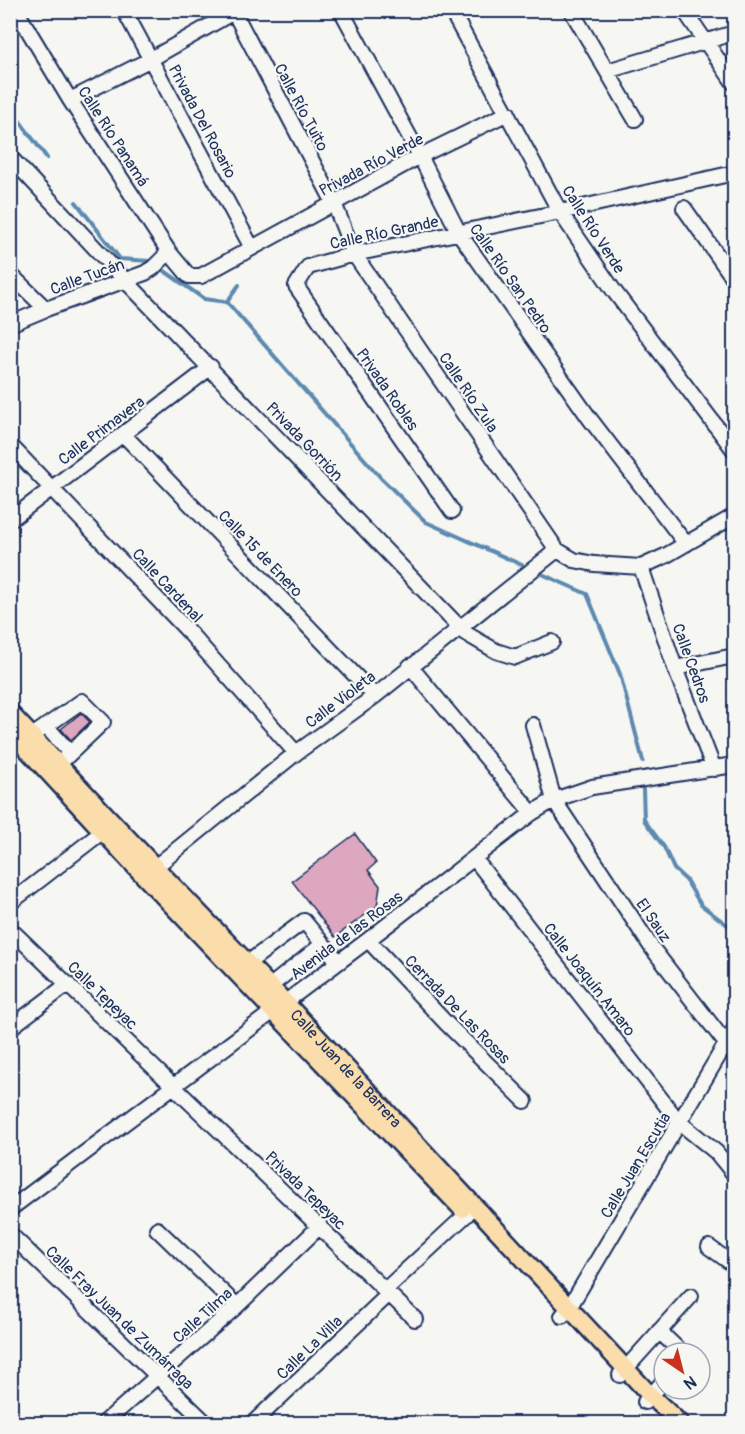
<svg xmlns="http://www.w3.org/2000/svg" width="745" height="1434" font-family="Pangolin,sans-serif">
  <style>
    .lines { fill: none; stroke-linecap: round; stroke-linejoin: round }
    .stream { stroke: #5c89b0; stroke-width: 4 }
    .building { fill: #dda8bf; stroke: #1b2f5e; stroke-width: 1.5 }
    .minor-casing { stroke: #1b2f5e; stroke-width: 18 }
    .major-casing { stroke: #1b2f5e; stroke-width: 21 }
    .minor { stroke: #f6f6f2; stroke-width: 14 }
    .major { stroke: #faddab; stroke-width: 16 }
    .labels { text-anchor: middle; stroke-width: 4.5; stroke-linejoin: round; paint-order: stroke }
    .street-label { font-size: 16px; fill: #1b2f5e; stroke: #f6f6f2 }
  </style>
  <rect width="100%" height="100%" fill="#f6f6f2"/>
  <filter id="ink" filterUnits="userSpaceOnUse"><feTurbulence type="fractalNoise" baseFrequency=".0167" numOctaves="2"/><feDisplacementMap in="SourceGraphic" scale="12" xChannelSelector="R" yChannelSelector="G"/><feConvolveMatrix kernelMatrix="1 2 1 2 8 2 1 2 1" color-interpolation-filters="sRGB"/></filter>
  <g filter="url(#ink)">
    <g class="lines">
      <path class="stream" d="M 10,108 L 47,158
        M 76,202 L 120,259 L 149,261
        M 159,267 L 204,299 L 227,302 L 381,478 L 426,522 L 522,565
        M 227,302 L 239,285
        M 542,574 L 587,594 L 620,674 L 643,761
        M 643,789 L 644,820 L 664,847 L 674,869 L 686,880 L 701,905 L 734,930"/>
    </g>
    <path class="building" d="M 81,713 L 90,722 L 71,740 L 61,729 Z
      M 355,834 L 376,863 L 368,870 L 380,886 L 377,906 L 335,937 L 292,881 Z"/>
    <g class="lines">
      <defs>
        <path id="minor" d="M 16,10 L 70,100 L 169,252 L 189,276 L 201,276 L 420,156 L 508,113
          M 124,10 L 252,248
          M 233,10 L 334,203 L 354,254 L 557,550 L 574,560 L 594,564 L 641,567 L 665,556 L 734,516
          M 341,10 L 420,156 L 459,233 L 590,419 L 686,544
          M 451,10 L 560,212 L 614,291 L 734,450
          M 571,10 L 635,119
          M 684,10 L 734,83
          M 607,71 L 734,33
          M 70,100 L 151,59 L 237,10
          M 10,157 L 124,279 L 465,633 L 496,651 L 515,657 L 552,642
          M 684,208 L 734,279
          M 10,274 L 46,309
          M 10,324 L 46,309 L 145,273 L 153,268 L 169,252
          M 123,434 L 375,696
          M 10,445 L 186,629 L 296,753
          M 452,511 L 296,286 L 308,267 L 354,254 L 560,212 L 734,173
          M 10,520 L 211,367
          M 641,567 L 675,668 L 714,769
          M 410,666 L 532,813
          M 675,668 L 734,656
          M 533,725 L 554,800 L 652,948 L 734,1054
          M 46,726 L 70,753
          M 32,736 L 82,701 L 103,722 L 59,764
          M 474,858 L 679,1122 L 716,1152 L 734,1174
          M 149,872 L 296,753 L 375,696 L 557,550
          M 10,903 L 111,825
          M 10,929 L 415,1319
          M 368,940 L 446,1023 L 525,1101
          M 241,968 L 304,921 L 323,944
          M 263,992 L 323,944 L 339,962
          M 10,1028 L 68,984
          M 10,1209 L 368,940 L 532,813 L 554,800 L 592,787 L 734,765
          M 157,1229 L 237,1306
          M 10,1234 L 207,1424
          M 709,1247 L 734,1265
          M 385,1290 L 467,1214
          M 562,1316 L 569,1308 L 734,1030
          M 659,1331 L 682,1353
          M 620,1375 L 691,1296
          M 645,1402 L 664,1381
          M 103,1424 L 237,1306 L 320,1226
          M 252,1424 L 389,1294"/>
        <g id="major">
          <path id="s1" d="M 10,713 L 155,867 L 285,1002 L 651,1396 L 681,1424"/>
          <path d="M 10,731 L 144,876 L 462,1209"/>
        </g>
      </defs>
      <use href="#minor" class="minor-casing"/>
      <use href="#major" class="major-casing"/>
      <use href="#minor" class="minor"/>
      <use href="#major" class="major"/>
    </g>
  </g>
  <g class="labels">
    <g class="street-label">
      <text transform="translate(302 107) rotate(62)" y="6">Calle Río Tuito</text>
      <text transform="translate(203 121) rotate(62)" y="6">Privada Del Rosario</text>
      <text transform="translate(114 136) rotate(57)" y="6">Calle Río Panamá</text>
      <text transform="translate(371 164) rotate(-28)" y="6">Privada Río Verde</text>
      <text transform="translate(594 229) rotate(57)" y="6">Calle Río Verde</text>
      <text transform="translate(384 232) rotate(-12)" y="6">Calle Río Grande</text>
      <text transform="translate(87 276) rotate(-20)" y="6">Calle Tucán</text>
      <text transform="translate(511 278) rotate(55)" y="6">Calle Río San Pedro</text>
      <text transform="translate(388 389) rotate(55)" y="6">Privada Robles</text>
      <text transform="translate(469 392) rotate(56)" y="6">Calle Río Zula</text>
      <text transform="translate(101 430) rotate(-37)" y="6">Calle Primavera</text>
      <text transform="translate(305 441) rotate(46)" y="6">Privada Gorrión</text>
      <text transform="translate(261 553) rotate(46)" y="6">Calle 15 de Enero</text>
      <text transform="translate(168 585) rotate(47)" y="6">Calle Cardenal</text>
      <text transform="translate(692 663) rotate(70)" y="6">Calle Cedros</text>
      <text transform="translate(340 699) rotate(-37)" y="6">Calle Violeta</text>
      <text transform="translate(654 920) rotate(56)" y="6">El Sauz</text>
      <text transform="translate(346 935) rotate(-37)" y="6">Avenida de las Rosas</text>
      <text transform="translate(590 979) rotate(52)" y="6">Calle Joaquín Amaro</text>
      <text transform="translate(103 995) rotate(44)" y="6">Calle Tepeyac</text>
      <text transform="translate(458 1009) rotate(46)" y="6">Cerrada De Las Rosas</text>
      <text dy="6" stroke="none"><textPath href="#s1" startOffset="489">Calle Juan de la Barrera</textPath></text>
      <text transform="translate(635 1165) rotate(-59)" y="6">Calle Juan Escutia</text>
      <text transform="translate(306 1190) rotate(44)" y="6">Privada Tepeyac</text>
      <text transform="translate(202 1315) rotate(-42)" y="6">Calle Tilma</text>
      <text transform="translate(120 1317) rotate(44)" y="6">Calle Fray Juan de Zumárraga</text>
      <text transform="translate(309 1347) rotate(-44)" y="6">Calle La Villa</text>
    </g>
  </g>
  <rect width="745" height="1434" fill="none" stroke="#f6f6f2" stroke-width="36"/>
  <rect x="18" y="18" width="709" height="1398" fill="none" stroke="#1b2f5e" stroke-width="2" filter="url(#ink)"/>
  <g transform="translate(682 1371) rotate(145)"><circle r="28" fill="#f6f6f2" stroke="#9ea6b7" stroke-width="1.5"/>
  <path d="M0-4.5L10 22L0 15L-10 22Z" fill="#c8321e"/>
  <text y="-9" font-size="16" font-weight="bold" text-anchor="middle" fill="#1b2f5e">N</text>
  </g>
</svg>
